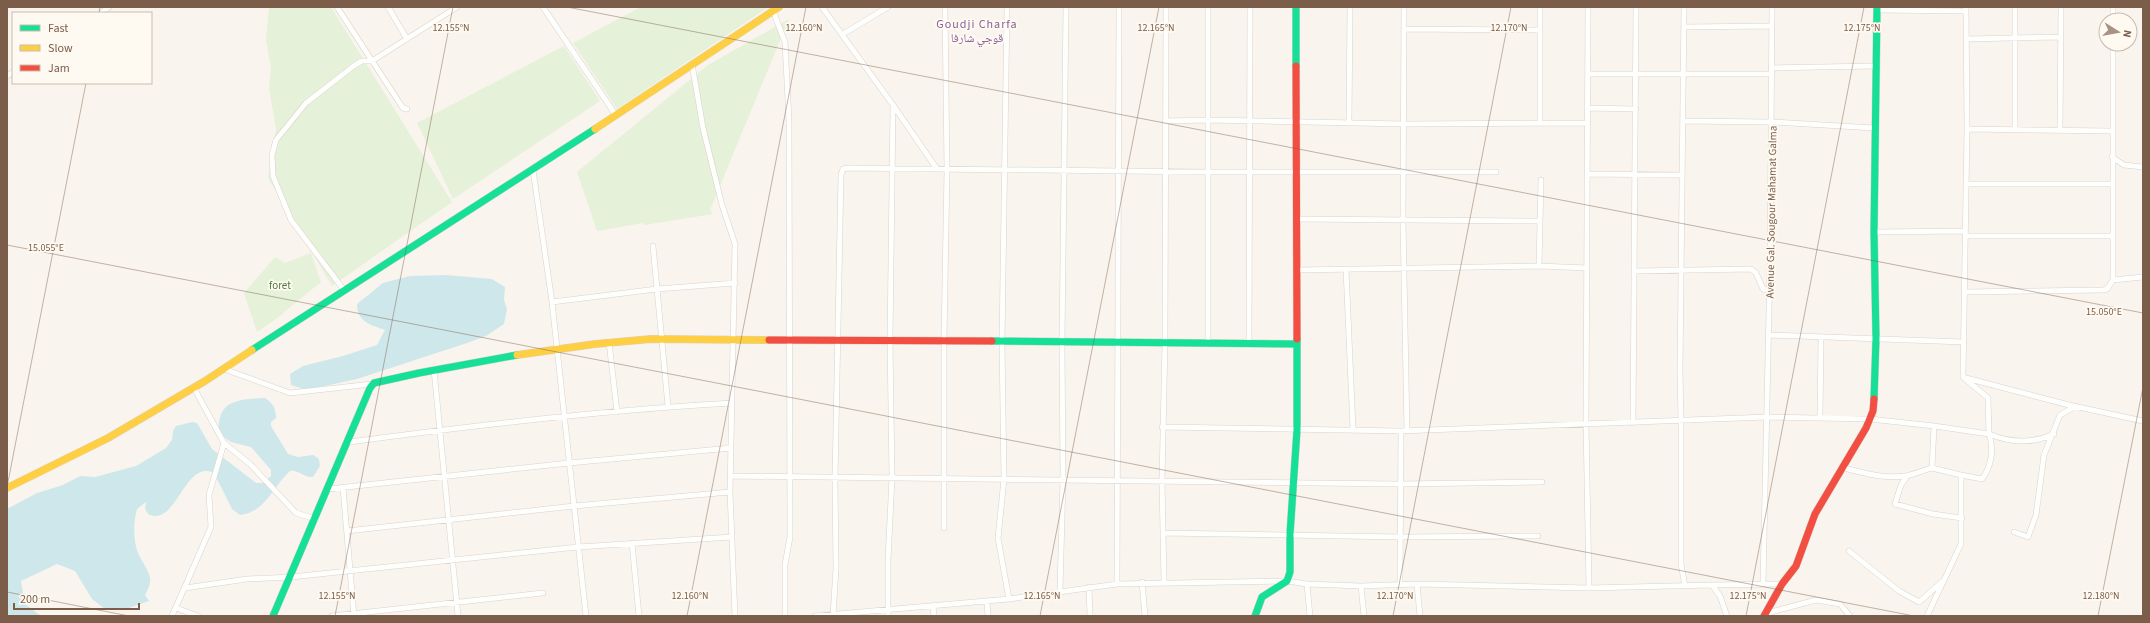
<svg xmlns="http://www.w3.org/2000/svg" width="2150" height="623" font-family="'Source Sans 3','Noto Naskh Arabic',sans-serif">
  <style>
    .green { fill: #e5f1d8 }
    .water { fill: #cee7ea }
    .lines { fill: none; stroke-linecap: round; stroke-linejoin: round }
    .street-casing { stroke: #d9d2cc; stroke-width: 6 }
    .fast-casing { stroke: #d9d2ca; stroke-width: 8 }
    .slow-casing { stroke: #d9d2ca; stroke-width: 8 }
    .jam-casing { stroke: #d9d2ca; stroke-width: 8 }
    .street { stroke: #fefefc; stroke-width: 5 }
    .fast { stroke: #16e098; stroke-width: 7 }
    .slow { stroke: #ffcf43; stroke-width: 7 }
    .jam { stroke: #f24e42; stroke-width: 7 }
    .ticks { fill: none; stroke: #7b5d4a; stroke-width: 1; stroke-opacity: 0.45 }
    .labels { text-anchor: middle; stroke-width: 3.5; stroke-linejoin: round; paint-order: stroke }
    .street-label { font-size: 11px; fill: #7b5d4a; stroke: #fffaf1 }
    .park-label { font-size: 11px; fill: #4e7b3e; stroke: #fffaf1 }
    .neighbourhood-label { font-size: 12px; letter-spacing: 1px; fill: #876297; stroke: #fffaf1 }
    .ticks-label { font-size: 10px; text-anchor: middle; fill: #7b5d4a; stroke: #fffaf1; stroke-width: 3.5; stroke-linejoin: round; paint-order: stroke }
  </style>
  <rect width="100%" height="100%" fill="#f9f5ee"/>
  <path class="green" d="M 331,7 L 452,202 L 332,286 L 268,178 L 276,129 L 269,88 L 271,68 L 266,40 L 269,7 Z
    M 641,7 L 769,7 L 617,109 L 573,43 Z
    M 789,19 L 710,210 L 713,214 L 644,225 L 643,223 L 597,231 L 577,172 L 708,65 Z
    M 564,46 L 600,101 L 453,199 L 417,123 Z
    M 311,253 L 321,282 L 276,319 L 257,332 L 244,293 L 275,257 L 285,263 Z"/>
  <path class="water" d="M 446,275 L 492,279 L 505,287 L 504,300 L 507,309 L 504,324 L 486,336 L 467,343 L 357,379 L 306,390 L 291,385 L 290,374 L 303,366 L 343,356 L 377,345 L 385,330 C 371,325 357,322 357,304 L 383,283 L 410,276 Z
    M 265,398 C 273,403 276,409 276,418 L 271,422 L 271,426 L 288,454 L 298,457 L 313,455 L 319,459 L 320,466 L 313,477 C 304,478 298,469 290,471 C 274,485 265,513 240,515 L 232,509 L 214,473 C 184,459 177,528 148,514 L 145,509 L 146,502 L 137,509 C 133,521 133,543 139,555 C 147,572 156,576 145,595 L 149,601 L 126,609 L 105,609 L 92,599 L 75,571 L 57,564 L 21,581 L 25,604 L 41,616 L 7,616 L 7,509 L 37,493 L 63,485 L 80,476 L 95,477 L 136,466 L 166,448 L 172,440 L 173,431 L 176,426 L 192,422 L 197,423 L 212,449 L 256,483 L 263,483 L 271,476 L 271,470 L 251,447 L 231,442 L 222,436 C 218,430 218,425 220,418 C 224,398 249,399 265,398 Z"/>
  <g class="lines">
    <defs>
      <path id="street" d="M 337,7 L 397,99 L 403,108 L 407,109
        M 388,7 L 407,39
        M 543,7 L 615,114
        M 822,7 L 893,105 L 937,169
        M 1007,7 L 1002,342 L 1004,479 L 998,538 L 1009,599
        M 1404,7 L 1403,221 L 1407,430
        M 1540,7 L 1540,123
        M 1588,7 L 1586,423 L 1589,588
        M 1684,7 L 1680,370 L 1681,421 L 1681,564 L 1685,586
        M 2015,7 L 2015,129
        M 1877,10 L 1966,11
        M 773,11 L 785,42 L 789,121 L 790,537 L 785,565 L 785,616
        M 101,13 L 109,7
        M 2113,20 L 2113,7
        M 1684,27 L 1772,26
        M 1405,29 L 1540,30
        M 843,34 L 888,7
        M 1967,39 L 2060,37
        M 692,64 L 703,128 L 722,205 L 735,244 L 730,492 L 735,616
        M 1771,68 L 1875,66
        M 1588,74 L 1771,74
        M 7,76 L 13,72
        M 1588,108 L 1636,109
        M 1165,121 L 1208,120 L 1404,124 L 1588,123
        M 1683,121 L 1772,122 L 1874,128
        M 1349,123 L 1350,7
        M 1967,129 L 2112,131
        M 2060,130 L 2061,7
        M 2112,157 L 2124,165 L 2143,167
        M 533,170 L 552,302 L 586,616
        M 1588,174 L 1682,175
        M 1966,184 L 2112,184
        M 1297,219 L 1539,221
        M 1874,232 L 1965,231
        M 1965,236 L 2113,236
        M 653,246 L 668,406
        M 1539,266 L 1541,180
        M 1346,269 L 1353,429
        M 1297,270 L 1539,266 L 1587,268
        M 1635,271 L 1751,269 L 1756,273 L 1763,289 L 1770,291
        M 2113,280 L 2143,277
        M 344,290 L 291,220 L 273,176 L 272,155 L 276,140 L 306,103 L 355,65 L 362,61 L 372,61 L 457,7
        M 1964,292 L 2103,290 L 2107,289 L 2113,280 L 2113,44
        M 552,302 L 657,289 L 735,283
        M 1768,335 L 1964,342
        M 609,342 L 617,412
        M 1208,342 L 1208,7
        M 1249,342 L 1250,7
        M 224,369 L 290,393 L 372,384
        M 434,370 L 458,616
        M 1966,378 L 2069,405 L 2143,421
        M 194,388 L 224,443 L 250,464 L 296,513 L 316,519
        M 1820,418 L 1821,337
        M 1633,423 L 1636,7
        M 1162,427 L 1401,431 L 1767,417 L 1870,419 L 1934,426
        M 349,442 C 476,425 604,410 732,403
        M 1844,468 C 1864,473 1884,479 1905,476 C 1914,475 1923,470 1932,468
        M 1961,475 L 1982,479 C 1992,466 1994,448 1989,434 C 2011,443 2032,444 2054,434
        M 731,476 L 1400,484 L 1542,482
        M 1907,476 L 1901,485 L 1895,504 L 1933,514 L 1962,518
        M 343,488 L 354,616
        M 328,489 L 569,463 L 731,448
        M 944,528 L 944,340 L 947,170 L 945,7
        M 347,531 L 574,506 L 730,492
        M 2014,532 L 2028,537 L 2036,515 L 2044,455 L 2060,415 L 2076,406
        M 1163,533 L 1400,537 L 1538,536
        M 632,543 L 639,616
        M 1849,551 L 1899,591 L 1919,602 L 1943,581
        M 1142,582 L 1145,616
        M 1164,582 L 1162,481 L 1165,342 L 1166,7
        M 1117,584 L 1119,7
        M 1307,584 L 1310,616
        M 1400,584 L 1401,431
        M 1417,584 L 1420,616
        M 1763,584 L 1770,265 L 1772,7
        M 1712,585 L 1782,584
        M 1361,586 L 1364,616
        M 1089,587 L 1090,616
        M 185,588 L 247,579 L 291,577 L 578,547 L 732,537
        M 1060,590 L 1063,480 L 1062,342 L 1066,7
        M 987,601 L 988,616
        M 933,606 L 934,616
        M 176,608 L 198,616
        M 1767,613 L 1816,600 L 1840,604 L 1850,616
        M 172,616 L 211,527 L 209,495 L 224,443
        M 332,616 L 543,593
        M 815,616 L 1009,599 L 1117,584 L 1287,581 L 1307,584 L 1361,586 L 1417,584 L 1589,588 L 1712,585 L 1720,596 L 1727,616
        M 833,616 L 836,568 L 835,479 L 841,175 L 843,169 L 848,168 L 1208,172 L 1496,172
        M 888,616 L 888,560 L 892,478 L 890,340 L 893,105
        M 1927,616 L 1961,544 L 1961,475 L 1932,468 L 1934,426 L 1989,434 L 1988,398 L 1963,377 L 1967,129 L 1966,7"/>
      <path id="fast" d="M 1296,7 L 1296,66
        M 992,341 L 1297,344
        M 252,350 L 595,129
        M 1874,399 L 1876,338 L 1874,232 L 1877,7
        M 273,616 L 370,388 L 374,383 L 419,373 L 517,355
        M 1255,616 L 1262,597 L 1287,581 L 1290,572 L 1290,534 L 1297,430 L 1297,339"/>
      <path id="slow" d="M 595,129 L 779,7
        M 517,355 L 595,344 L 651,339 L 769,340
        M 7,488 L 108,438 L 205,381 L 252,350"/>
      <path id="jam" d="M 1296,66 L 1297,339
        M 769,340 L 992,341
        M 1764,616 L 1782,584 L 1796,566 L 1815,514 L 1866,428 L 1873,411 L 1874,399"/>
    </defs>
    <use href="#street" class="street-casing"/>
    <use href="#fast" class="fast-casing"/>
    <use href="#slow" class="slow-casing"/>
    <use href="#jam" class="jam-casing"/>
    <use href="#street" class="street"/>
    <use href="#fast" class="fast"/>
    <use href="#slow" class="slow"/>
    <use href="#jam" class="jam"/>
  </g>
  <path class="ticks" d="M 567,7 L 2143,313M 99,13 L 100,7M 7,245 L 1914,616M 7,487 L 86,83M 7,592 L 129,616M 335,616 L 453,7M 687,616 L 806,7M 1040,616 L 1159,7M 1393,616 L 1511,7M 1746,616 L 1864,7M 2098,616 L 2143,387"/>
  <g class="labels">
    <g class="street-label">
      <text transform="translate(1771 212) rotate(-89)" y="4">Avenue Gal. Sougour Mahamat Galma</text>
    </g>
    <g class="park-label">
      <text x="280" y="289">foret</text>
    </g>
    <g class="neighbourhood-label">
      <text x="977" y="28">Goudji Charfa<tspan x="977" dy="14">قوجي شارفا</tspan></text>
    </g>
  </g>
  <g class="ticks-label">
    <text x="451" y="31">12.155°N</text>
    <text x="804" y="31">12.160°N</text>
    <text x="1156" y="31">12.165°N</text>
    <text x="1509" y="31">12.170°N</text>
    <text x="1862" y="31">12.175°N</text>
    <text x="46" y="251">15.055°E</text>
    <text x="2104" y="315">15.050°E</text>
    <text x="337" y="599">12.155°N</text>
    <text x="690" y="599">12.160°N</text>
    <text x="1042" y="599">12.165°N</text>
    <text x="1395" y="599">12.170°N</text>
    <text x="1748" y="599">12.175°N</text>
    <text x="2101" y="599">12.180°N</text>
  </g>
  <rect width="2150" height="623" fill="none" stroke="#7b5d4a" stroke-width="16"/>
  <rect x="12" y="12" width="140" height="72" fill="#fffaf1" stroke="#cabbae"/>
  <rect x="20" y="25" width="20" height="6" fill="#16e098" stroke="#cabbae"/>
  <text x="48" y="32" font-size="12" fill="#7b5d4a">Fast</text>
  <rect x="20" y="45" width="20" height="6" fill="#ffcf43" stroke="#cabbae"/>
  <text x="48" y="52" font-size="12" fill="#7b5d4a">Slow</text>
  <rect x="20" y="65" width="20" height="6" fill="#f24e42" stroke="#cabbae"/>
  <text x="48" y="72" font-size="12" fill="#7b5d4a">Jam</text>
  <g transform="translate(2118 32) rotate(101)"><circle r="19" fill="#fffaf1" stroke="#cabbae"/>
  <path d="M0-3L7 15L0 10L-7 15Z" fill="#a79283"/>
  <text y="-6" font-size="11" font-weight="bold" text-anchor="middle" fill="#7b5d4a">N</text>
  </g>
  <path d="M14 603v6h125v-6" fill="none" stroke="#7b5d4a" stroke-width="2"/>
  <text x="20" y="603" font-size="12" fill="#7b5d4a" stroke="#fffaf1" stroke-width="3" paint-order="stroke">200 m</text>
</svg>
